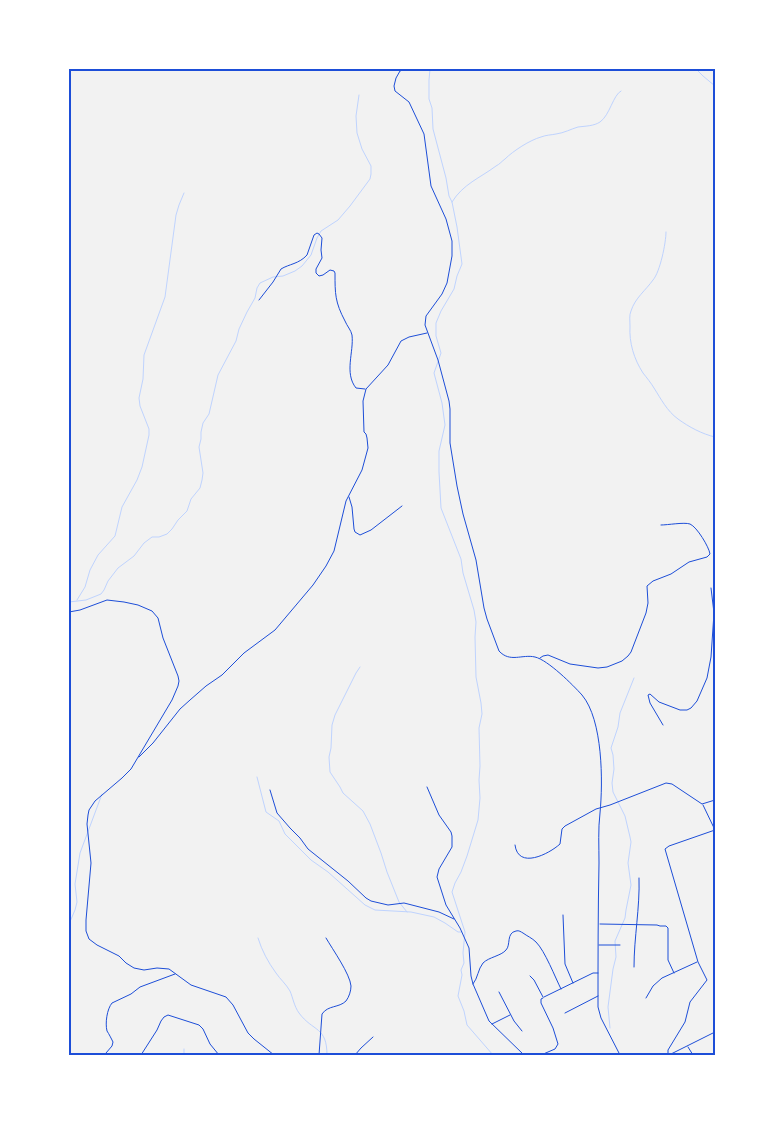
<svg xmlns="http://www.w3.org/2000/svg" width="784" height="1124" font-family="Montserrat,sans-serif">
  <style>
    .lines { fill: none; stroke-linecap: round; stroke-linejoin: round }
    .stream { stroke: #bfd3fe; stroke-width: 1 }
    .minor { stroke: #1d4ed8; stroke-width: 1 }
    .neatline { fill: none; stroke: #1d4ed8; stroke-width: 2 }
  </style>
  <rect width="100%" height="100%" fill="#f2f2f2"/>
  <g class="lines">
    <path class="stream" d="M 430,69 L 429,80 L 429,99 L 432,108 L 433,129 L 446,178 L 449,196 L 452,202 L 457,227 L 462,264 L 457,276 L 454,289 L 441,311 L 436,323 L 436,336 L 441,353 L 434,373 L 442,403 L 445,425 L 439,451 L 439,472 L 441,508 L 461,559 L 463,573 L 474,610 L 476,622 L 475,637 L 476,677 L 481,703 L 482,714 L 479,728 L 480,766 L 479,780 L 480,798 L 478,820 L 467,856 L 461,872 L 455,883 L 452,892 L 465,932 L 463,953 L 464,963 L 461,970 L 462,975 L 458,996 L 464,1011 L 467,1025 L 493,1055
      M 696,69 L 703,76 L 715,86
      M 452,202 C 463,184 480,178 496,166 C 500,164 502,161 505,159 C 513,151 530,140 541,137 C 546,135 551,135 556,134 C 564,133 571,129 578,127 C 586,126 594,126 600,122 C 610,115 613,95 621,91
      M 666,232 C 666,243 660,272 653,280 C 646,290 635,298 631,311 C 629,315 630,321 630,326 C 629,343 634,359 643,373 C 647,378 651,383 654,388 C 661,399 667,411 678,419 C 689,427 702,434 715,437
      M 77,600 L 85,587 L 90,570 L 98,555 L 115,536 L 122,507 L 137,480 L 142,467 L 149,435 L 149,429 L 140,406 L 139,398 L 143,379 L 144,355 L 165,297 L 176,215 L 179,205 L 184,193
      M 69,602 L 86,600 L 101,594 L 104,590 L 108,581 L 118,568 L 134,556 L 144,543 L 152,537 L 159,537 L 167,534 L 172,529 L 178,520 L 187,511 L 191,499 L 200,488 L 202,480 L 203,473 L 199,447 L 201,439 L 201,432 L 203,423 L 209,414 L 218,375 L 236,341 L 239,329 L 247,312 L 255,298 L 257,288 L 260,283 L 273,277 L 283,276 L 295,271 L 302,266 L 311,255 L 317,238 L 321,231 L 338,220 L 350,206 L 370,179 L 371,174 L 371,166 L 362,149 L 357,133 L 356,116 L 359,95
      M 360,667 L 356,673 L 335,715 L 332,725 L 331,748 L 329,757 L 330,772 L 340,787 L 343,793 L 363,811 L 370,824 L 381,853 L 387,872 L 399,902 L 407,912
      M 257,777 L 266,812 L 279,821 L 285,834 L 311,860 L 328,872 L 365,905 L 375,910 L 411,912 L 434,917 L 445,923 L 458,932 L 462,932
      M 69,924 L 75,910 L 77,902 L 75,884 L 80,853 L 102,794
      M 258,938 C 262,951 268,962 276,973 C 280,979 286,984 290,991 C 293,998 294,1006 299,1013 C 313,1032 327,1026 327,1055
      M 610,1028 L 608,1007 L 613,969 L 616,957 L 615,941 L 625,918 L 626,910 L 631,885 L 628,863 L 631,842 L 630,837 L 625,816 L 613,792 L 612,783 L 614,769 L 613,755 L 611,748 L 618,727 L 620,713 L 634,678
      M 184,1049 L 184,1055"/>
    <path class="minor" d="M 404,69 L 400,71 L 396,78 L 394,86 L 395,91 L 409,102 L 424,134 L 431,186 L 446,219 L 452,241 L 452,256 L 447,283 L 442,294 L 426,316 L 425,325 L 438,360 L 449,401 L 450,409 L 450,443 L 457,486 L 463,514 L 476,560 L 484,608 L 487,619 L 499,651 C 510,663 522,654 535,657 C 548,660 573,685 582,695 C 603,720 603,782 600,813 C 598,829 599,846 599,863 C 598,911 598,959 598,1007 L 601,1018 L 620,1055
      M 259,300 L 273,282 L 281,269 C 289,264 299,264 307,255 L 314,235 L 317,233 L 319,234 L 322,238 L 321,250 L 322,258 L 316,269 L 316,273 L 319,276 L 323,275 L 330,270 L 334,271 L 335,273 C 335,294 335,302 345,321 C 347,326 351,330 352,335 C 354,352 344,373 356,388 L 365,389
      M 349,497 L 352,507 L 354,529 L 355,532 L 360,535 L 371,530 L 402,506
      M 69,612 L 80,610 L 107,600 L 124,602 L 138,605 L 152,611 L 158,618 L 163,638 L 178,676 L 179,681 L 178,686 L 172,700 L 131,769 L 122,778 L 95,801 L 89,810 L 88,815 L 87,824 L 91,863 L 86,920 L 86,931 L 89,939 L 97,945 L 119,956 L 126,963 L 134,968 L 144,970 L 157,968 L 169,969 L 191,985 L 226,997 L 233,1005 L 248,1033 L 254,1039 L 274,1055
      M 540,658 L 543,656 L 548,655 L 570,664 L 598,668 L 607,667 L 622,661 L 628,656 L 631,652 L 646,613 L 648,603 L 647,586 L 653,581 L 671,574 L 689,562 L 707,557 L 710,554 C 709,547 697,527 690,524 C 684,522 668,525 661,525
      M 663,725 L 650,703 L 648,695 L 650,694 L 659,702 L 680,710 L 687,710 L 691,708 L 697,701 L 707,678 L 711,657 L 714,613 L 711,588
      M 139,757 L 153,743 L 180,709 L 190,700 L 206,686 L 222,675 L 244,653 L 275,630 L 313,585 L 326,566 L 334,551 L 346,501 L 362,470 L 368,448 L 367,438 L 366,434 L 364,432 L 363,401 L 366,389 L 388,365 L 401,341 L 409,337 L 427,333
      M 427,787 L 439,815 L 451,832 L 452,836 L 452,847 L 439,869 L 437,877 L 446,905 L 460,928 L 469,948 L 471,976 L 473,984 L 489,1021 L 524,1055
      M 270,790 L 277,813 L 290,828 L 300,838 L 308,849 L 348,881 L 366,898 L 371,901 L 388,905 L 404,903 L 408,904 L 439,912 L 454,919
      M 703,805 L 715,830
      M 515,845 C 518,870 549,854 560,844 L 562,829 L 565,826 L 596,809 L 610,805 L 666,783 L 672,784 L 702,804 L 715,800
      M 563,915 L 565,964 L 573,983
      M 600,924 L 657,925 L 660,926 L 666,926 L 668,928 L 668,960 L 674,973
      M 599,945 L 620,945
      M 634,967 C 634,937 640,908 639,878
      M 530,976 L 534,980 L 543,997
      M 473,984 C 478,978 478,969 483,963 C 489,957 501,956 506,950 C 511,945 506,933 516,931 C 519,930 521,932 523,933 C 527,936 532,938 536,942 C 545,951 555,977 561,989
      M 499,992 L 514,1021 L 522,1031
      M 544,997 L 593,973 L 598,973
      M 646,998 L 653,986 L 662,978 L 697,962
      M 565,1013 L 598,996
      M 492,1024 L 510,1015
      M 688,1047 L 693,1055
      M 107,1055 L 106,1053 L 112,1046 L 113,1042 C 111,1038 109,1034 107,1031 C 105,1023 107,1009 112,1003 L 131,994 L 140,987 L 175,974
      M 141,1055 L 157,1030 L 161,1021 L 164,1017 L 168,1015 L 199,1025 L 203,1029 L 210,1044 L 219,1055
      M 319,1055 L 322,1014 C 328,1005 339,1008 346,1001 C 349,997 351,991 351,986 C 350,974 333,950 326,938
      M 355,1055 L 361,1048 L 373,1037
      M 541,1055 L 555,1049 L 558,1044 L 553,1028 L 541,1003 L 541,999 L 543,998
      M 668,1055 L 668,1050 L 685,1022 L 690,1002 L 707,980 L 698,962 L 665,849 L 669,846 L 715,830
      M 669,1055 L 715,1032"/>
  </g>
  <rect width="784" height="1124" fill="none" stroke="#ffffff" stroke-width="140"/>
  <rect x="70" y="70" width="644" height="984" class="neatline"/>
</svg>
